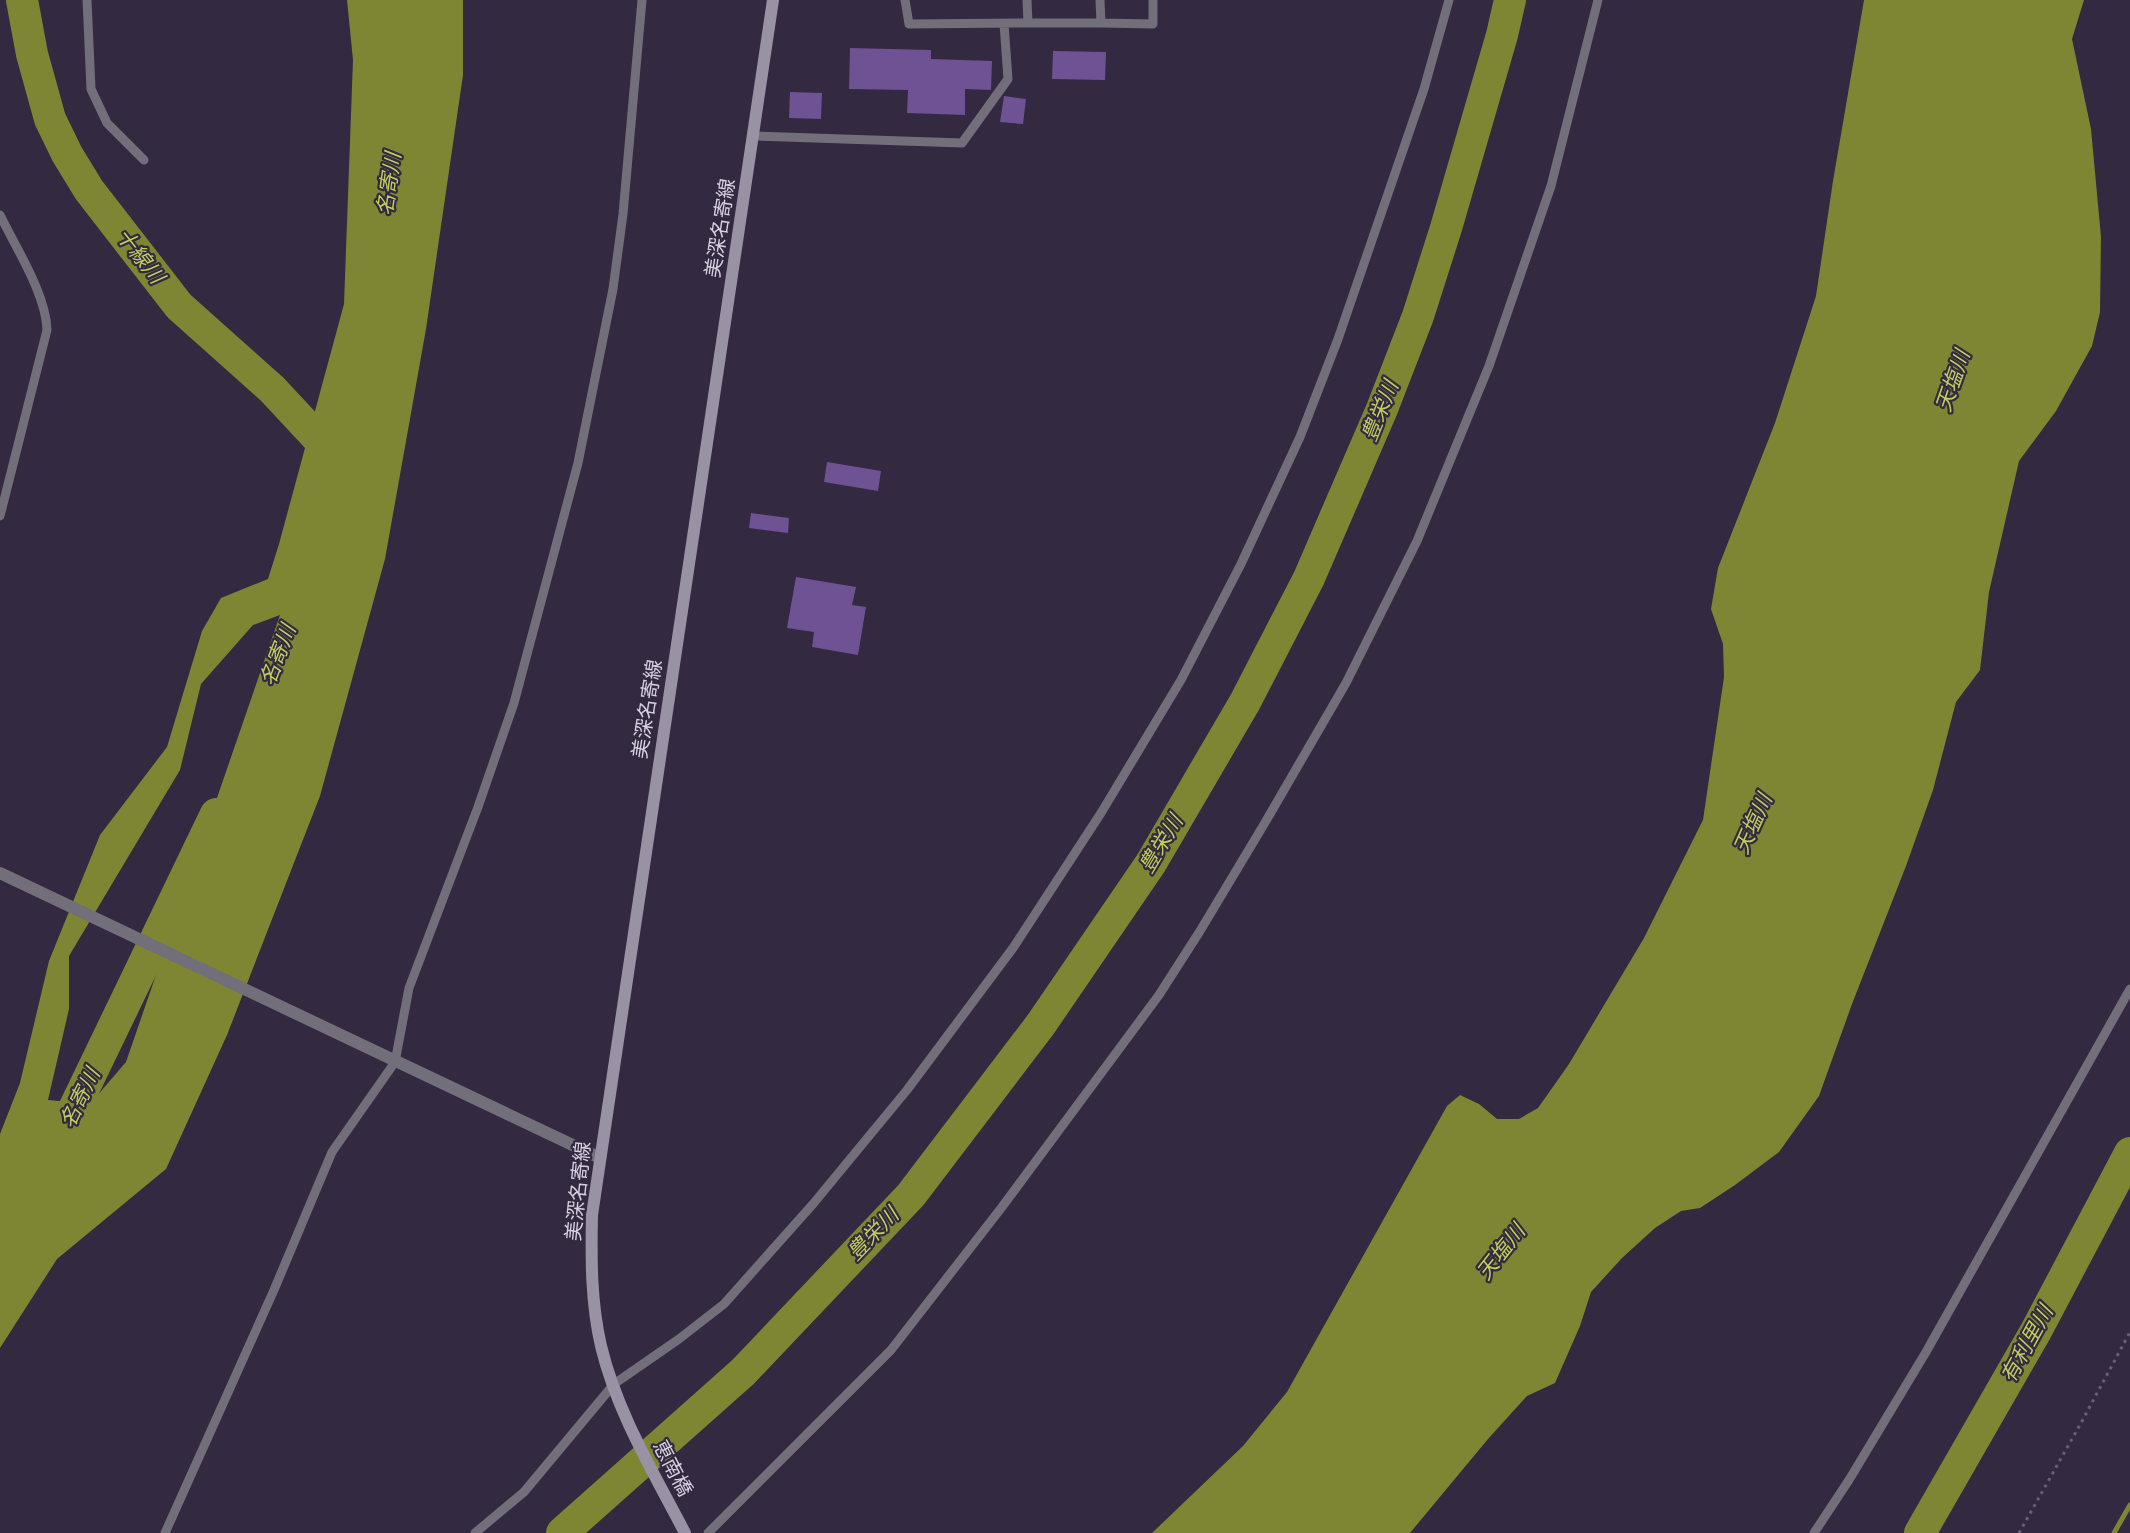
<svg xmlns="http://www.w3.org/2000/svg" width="2130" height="1533" font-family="'PT Sans','Noto Sans JP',sans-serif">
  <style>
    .water { fill: #7e8633; fill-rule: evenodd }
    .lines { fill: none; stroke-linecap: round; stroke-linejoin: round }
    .stream { stroke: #7e8633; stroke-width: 5 }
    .river { stroke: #7e8633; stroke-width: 32 }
    .building { fill: #6e5294 }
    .path { stroke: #685f74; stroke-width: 3; stroke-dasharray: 3 4.5; stroke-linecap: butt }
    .service { stroke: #726e7a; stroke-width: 9 }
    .tertiary { stroke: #726e7a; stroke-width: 12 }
    .secondary { stroke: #9992a4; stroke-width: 12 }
    .labels { text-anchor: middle; stroke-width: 4.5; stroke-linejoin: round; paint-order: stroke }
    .street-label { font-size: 20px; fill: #d6d1e0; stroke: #332940 }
    .water-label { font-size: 21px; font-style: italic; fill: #c2cd5e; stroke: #332940 }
  </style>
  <rect width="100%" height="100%" fill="#332940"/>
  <path class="water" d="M 347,0 L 463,0 L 463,75 L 426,329 L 385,559 L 320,796 L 227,1035 L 166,1169 L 57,1259 L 0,1348 L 0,1134 L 20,1083 L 49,961 L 100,835 L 167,747 L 202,631 L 221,598 L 268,579 L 279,544 L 344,304 L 353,60 ZM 280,615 L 126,1062 L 90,1104 L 48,1100 L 69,1009 L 69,956 L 180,770 L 201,684 L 253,625 Z
    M 1864,0 L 2084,0 L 2072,39 L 2091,129 L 2101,237 L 2100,312 L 2092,346 L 2056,411 L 2019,461 L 1989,592 L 1980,670 L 1956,702 L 1933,790 L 1906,866 L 1852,1004 L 1819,1096 L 1779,1152 L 1735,1185 L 1700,1208 L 1681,1211 L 1655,1228 L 1622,1258 L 1591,1292 L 1580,1326 L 1555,1383 L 1527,1396 L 1488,1439 L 1410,1533 L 1152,1533 L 1243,1446 L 1287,1392 L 1447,1106 L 1460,1095 L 1479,1104 L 1497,1119 L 1519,1119 L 1538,1108 L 1569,1064 L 1644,938 L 1703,820 L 1724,677 L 1723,644 L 1711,609 L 1718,568 L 1775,423 L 1816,296 L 1833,181 Z"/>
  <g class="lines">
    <path class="stream" d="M 2114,1533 L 2130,1505"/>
    <path class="river" d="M 22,0 L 32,54 L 50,119 L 67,154 L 89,190 L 179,306 L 272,389 L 340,462
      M 58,1142 L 216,814
      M 562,1533 L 743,1372 L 911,1195 L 1041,1024 L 1151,863 L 1245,702 L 1309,578 L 1382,409 L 1418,316 L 1446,228 L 1502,35 L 1510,0
      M 1920,1533 L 2036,1331 L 2130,1153"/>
  </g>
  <path class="building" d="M 850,48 L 931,50 L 931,59 L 992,61 L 991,90 L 965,89 L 965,115 L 907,113 L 908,90 L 849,89 Z
    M 1053,51 L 1106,52 L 1105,80 L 1052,79 Z
    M 790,92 L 822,93 L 821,119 L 789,118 Z
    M 1004,96 L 1026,99 L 1023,124 L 1000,122 Z
    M 827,462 L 881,471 L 878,491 L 824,482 Z
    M 751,513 L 789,518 L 788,533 L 749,528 Z
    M 796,577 L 856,587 L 852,605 L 866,607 L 858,655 L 812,647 L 814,632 L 787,628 Z"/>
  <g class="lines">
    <path class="path" d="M 2019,1533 L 2081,1423 L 2130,1332"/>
    <path class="service" d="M 87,0 L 91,89 L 107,123 L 144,160
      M 905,0 L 909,24 L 1028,23 L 1027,0
      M 1028,23 L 1101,23 L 1100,0
      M 1101,23 L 1153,24 L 1153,0
      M 753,136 L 962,143 L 1008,79 L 1004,24
      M 0,215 C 16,248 46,294 47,330 L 0,516
      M 165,1533 L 274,1290 L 332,1152 L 395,1062 L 409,988 L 478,807 L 514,703 L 578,463 L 613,289 L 623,214 L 642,0
      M 475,1533 L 524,1492 L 614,1384 L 679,1339 L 724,1304 L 813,1204 L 907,1090 L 1013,948 L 1101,813 L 1181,680 L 1241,564 L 1300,437 L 1338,339 L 1424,89 L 1449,0
      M 708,1533 L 891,1350 L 1002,1207 L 1159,995 L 1200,931 L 1263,826 L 1346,683 L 1417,541 L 1489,366 L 1551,186 L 1598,0
      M 1814,1533 L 1849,1480 L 1926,1352 L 2130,989"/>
    <path class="tertiary" d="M 0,873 L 600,1158"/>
    <path class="secondary" d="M 685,1533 C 654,1473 617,1413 601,1346 C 591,1303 591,1259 592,1215 L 773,0"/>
  </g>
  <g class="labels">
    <g class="street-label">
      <text transform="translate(720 228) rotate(-81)" y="7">美深名寄線</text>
      <text transform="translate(647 709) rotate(-81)" y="7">美深名寄線</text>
      <text transform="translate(578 1191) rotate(-84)" y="7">美深名寄線</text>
      <text transform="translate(673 1468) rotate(62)" y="7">恵南橋</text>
    </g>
    <g class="water-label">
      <text transform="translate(389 184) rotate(-82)" y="7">名寄川</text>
      <text transform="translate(140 256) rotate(52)" y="7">十線川</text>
      <text transform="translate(1953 381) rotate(-71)" y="7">天塩川</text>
      <text transform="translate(1380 411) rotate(-68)" y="7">豊栄川</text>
      <text transform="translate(278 655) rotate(-69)" y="7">名寄川</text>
      <text transform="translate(1753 824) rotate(-66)" y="7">天塩川</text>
      <text transform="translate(1161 844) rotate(-59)" y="7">豊栄川</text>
      <text transform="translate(80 1098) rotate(-64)" y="7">名寄川</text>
      <text transform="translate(873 1234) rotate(-46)" y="7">豊栄川</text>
      <text transform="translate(1501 1252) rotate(-52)" y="7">天塩川</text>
      <text transform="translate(2027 1344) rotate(-61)" y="7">有利里川</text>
    </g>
  </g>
</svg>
